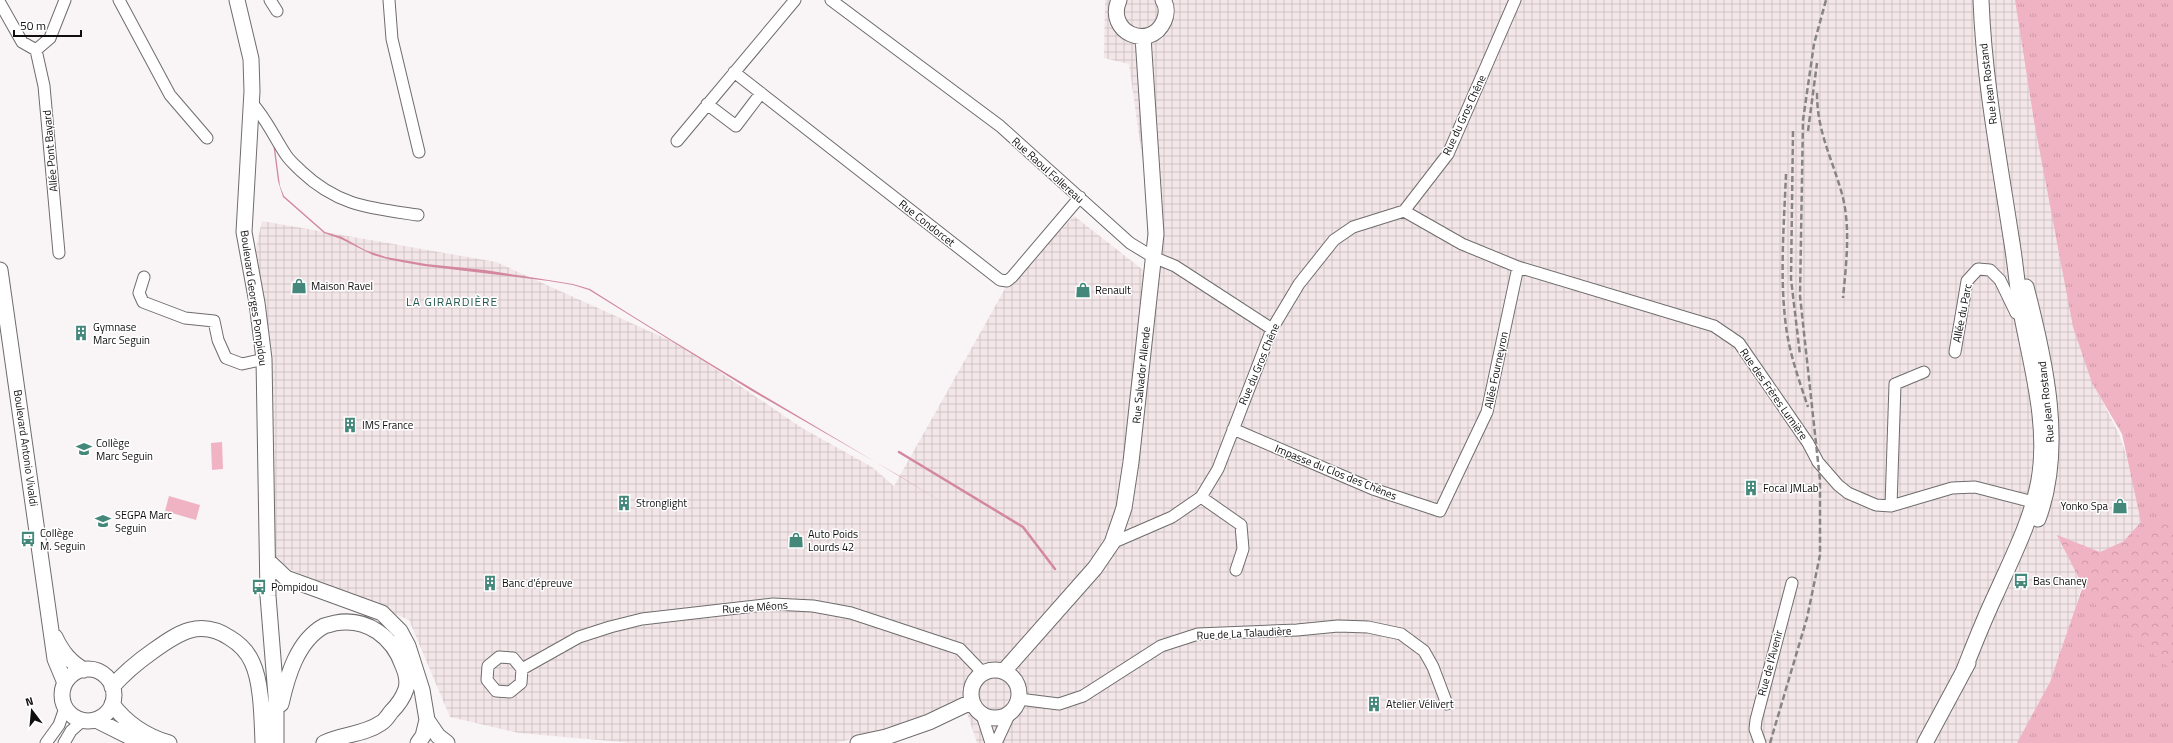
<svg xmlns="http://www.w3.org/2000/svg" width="2173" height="743" font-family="'Titillium Web',sans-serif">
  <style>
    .industrial { fill: url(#industrial-grid) }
    .grass { fill: url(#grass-tufts) }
    .forest { fill: url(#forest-crowns) }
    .pitch { fill: #f0b3c4 }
    .water { fill: #d3889f }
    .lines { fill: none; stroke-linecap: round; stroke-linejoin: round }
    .stream { stroke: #d3889f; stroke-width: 2.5 }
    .street-casing { stroke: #6f6c6c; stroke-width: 13 }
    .secondary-casing { stroke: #6f6c6c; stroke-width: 17 }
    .street { stroke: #fff; stroke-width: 11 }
    .secondary { stroke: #fff; stroke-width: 15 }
    .rail { stroke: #878485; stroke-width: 2.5; stroke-dasharray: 6 3; stroke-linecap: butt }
    .labels { text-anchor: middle; stroke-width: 3; stroke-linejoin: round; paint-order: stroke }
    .street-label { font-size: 11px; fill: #100e0f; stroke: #fff }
    .poi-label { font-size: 11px; fill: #100e0f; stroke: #fff; text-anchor: start }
    .neighbourhood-label { font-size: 12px; letter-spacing: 1px; fill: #235950; stroke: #fff }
  </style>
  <defs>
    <pattern id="industrial-grid" width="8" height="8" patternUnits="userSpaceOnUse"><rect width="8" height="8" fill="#f3e6e9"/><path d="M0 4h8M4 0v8" fill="none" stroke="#cfc4c7"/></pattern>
    <pattern id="grass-tufts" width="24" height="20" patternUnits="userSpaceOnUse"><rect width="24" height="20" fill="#f0b3c4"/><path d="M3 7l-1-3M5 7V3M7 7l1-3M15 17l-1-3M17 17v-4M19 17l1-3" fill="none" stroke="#cd99a7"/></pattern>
    <pattern id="forest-crowns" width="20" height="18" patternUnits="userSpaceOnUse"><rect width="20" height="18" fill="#f0b3c4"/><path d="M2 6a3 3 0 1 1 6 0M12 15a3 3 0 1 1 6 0" fill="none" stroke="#cd99a7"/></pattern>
  </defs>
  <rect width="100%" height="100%" fill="#f9f5f6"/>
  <path class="industrial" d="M 1105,0 L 2017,0 L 2092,381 L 2119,434 L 2132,472 L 2142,522 L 2082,585 L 2066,642 L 2035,718 L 2021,743 L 977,743 L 963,701 L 870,735 L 835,743 L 633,743 L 519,733 L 450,717 L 409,620 L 275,563 L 249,278 L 262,221 L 496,262 L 680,345 L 802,428 L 872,467 L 894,486 L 1006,287 L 1074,216 L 1147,273 L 1148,199 L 1129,64 L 1104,58 Z"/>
  <path class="grass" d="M 2015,0 L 2173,0 L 2173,743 L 2017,743 L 2050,682 L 2083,586 L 2141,522 L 2122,434 L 2092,383 L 2073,327 L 2034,121 Z"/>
  <path class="forest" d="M 2173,519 L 2173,671 L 2090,600 L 2057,535 L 2100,552 Z"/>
  <path class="pitch" d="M 222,442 L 223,469 L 212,470 L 211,443 Z
    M 169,496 L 200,505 L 196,520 L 165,511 Z"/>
  <path class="water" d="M 261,106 L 264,108 L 269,119 L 275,148 L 280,186 L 284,196 L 325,232 L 342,237 L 365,250 L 386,257 L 426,264 L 485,270 L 542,279 L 573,284 L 590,289 C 721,373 857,449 989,531 L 898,475 L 752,391 L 589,290 L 573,285 L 549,281 L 424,266 L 391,260 L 373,255 L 341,239 L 324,233 L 283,197 L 278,181 L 272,135 Z"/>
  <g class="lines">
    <path class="stream" d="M 899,452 L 1023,527 L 1055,569"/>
    <defs>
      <path id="street" d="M 119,0 L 170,95 L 207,138
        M 270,0 L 277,11
        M 389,0 L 392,39 L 419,152
        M 831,0 L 1000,126 L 1130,243 L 1153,257 L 1175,266 L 1272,329
        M 0,3 L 22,42 L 36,50 L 50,38 L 65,0
        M 36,50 L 44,86 L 59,253
        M 734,72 L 1000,280 L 1007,281 L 1012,277 L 1080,197
        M 251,102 C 266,118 274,137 286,155 C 290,161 296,166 301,171 C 338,206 370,208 418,215
        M 707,104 L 736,126 L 761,93
        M 677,141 L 795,0
        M 1404,211 L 1462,244 L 1518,267 L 1714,326 L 1739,343 L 1808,443 L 1818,462 L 1838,485 L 1848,493 L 1876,505 L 1891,506 L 1952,488 L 1975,487 L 2041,504
        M 144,277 L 139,293 L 143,302 L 185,318 L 214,321 L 218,340 L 226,358 L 242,364 L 264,359
        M 1955,352 L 1967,281 L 1978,269 L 1990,270 L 2000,280 L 2016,313 L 2022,315
        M 1233,429 L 1373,489 L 1440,511 L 1487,412 L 1518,267
        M 1201,497 L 1241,525 L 1243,549 L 1236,570
        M 1891,506 L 1895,384 L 1924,372
        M 1112,543 L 1172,517 L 1201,497 L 1218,469 L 1272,329 L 1299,284 L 1334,240 L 1353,227 L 1404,211 L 1448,154 L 1515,0
        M 522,669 L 513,658 L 499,657 L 488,666 L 487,680 L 496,691 L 510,692 L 521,683 L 522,669 L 579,637 L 610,627 L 642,619 L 773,604 L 813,606 L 851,613 L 960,649 L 983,673
        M 1019,699 L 1059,704 L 1083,696 L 1161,646 L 1198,634 L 1297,630 L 1338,626 L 1368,627 L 1401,634 L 1424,651 L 1433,667 L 1447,704
        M 982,715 L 991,743
        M 46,743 L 59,725 L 65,708
        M 64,743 L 71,731 L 82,721
        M 996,743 L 1010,713
        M 1760,743 L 1755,729 L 1756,720 L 1792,583"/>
      <path id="secondary" d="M 237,0 L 251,59 L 252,91 L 244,232 L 257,303 L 264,359 L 268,596 L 276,696 L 276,743
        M 1119,0 C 1105,32 1150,52 1164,21 C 1167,14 1167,6 1163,0
        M 0,270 L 55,659 L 65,683
        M 2026,287 C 2045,360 2065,447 2038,519
        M 268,561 L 286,578 L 382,613 L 400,631 L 408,646 L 422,690 L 427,720 L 423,736 L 418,743
        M 55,637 C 62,652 70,662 84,670
        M62 695a26 26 0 1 1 52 0a26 26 0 1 1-52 0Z
        M971 694a24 24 0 1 1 48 0a24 24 0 1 1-48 0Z
        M 1964,670 C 1974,645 1984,619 1996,594 C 2012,558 2032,519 2039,480 C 2049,423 2030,362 2020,306 C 2017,283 2015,260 2011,237 C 1999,158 1984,80 1981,0
        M 1004,671 L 1095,568 L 1112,543 L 1124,508 L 1131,462 L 1156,234 L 1143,37
        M 112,687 C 125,672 136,663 153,651 C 178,633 200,618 230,638 C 240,644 247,651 252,662 C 262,683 262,720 263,743
        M 112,704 C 127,724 145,736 169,743
        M 281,704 C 287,677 297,641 324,626 C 327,625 332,624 335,623 C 367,617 393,637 403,666 C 406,673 408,682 406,689 C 403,698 397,706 391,712 C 388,716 385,721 381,723 C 364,735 342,734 324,743
        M 96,720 L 142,743
        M 427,720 L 438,736 L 447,743
        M 858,743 L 886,737 L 929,722 L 971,702
        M 1925,743 L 1968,663"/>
    </defs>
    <use href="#street" class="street-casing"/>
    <use href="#secondary" class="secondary-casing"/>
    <use href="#street" class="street"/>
    <use href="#secondary" class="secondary"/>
    <path class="rail" d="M 1817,93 C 1817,132 1832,158 1842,194 C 1851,227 1846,265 1843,298
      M 1793,131 L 1791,279 L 1800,355
      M 1808,131 L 1817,63
      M 1786,174 C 1784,225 1779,283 1787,333 C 1791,358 1800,383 1808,407
      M 1770,743 L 1807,618 L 1820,555 L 1820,480 L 1800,296 L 1803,120 L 1814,44 L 1826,0"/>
  </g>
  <defs>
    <symbol id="shop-bare" viewBox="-9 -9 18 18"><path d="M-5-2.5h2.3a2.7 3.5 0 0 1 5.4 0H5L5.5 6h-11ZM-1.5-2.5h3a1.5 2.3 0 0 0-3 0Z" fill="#44887b" stroke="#fff" stroke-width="2.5" paint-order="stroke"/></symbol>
    <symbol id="building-bare" viewBox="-9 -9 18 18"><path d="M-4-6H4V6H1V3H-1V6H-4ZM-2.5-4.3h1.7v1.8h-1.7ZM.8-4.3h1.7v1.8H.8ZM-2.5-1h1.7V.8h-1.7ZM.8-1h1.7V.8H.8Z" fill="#44887b" stroke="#fff" stroke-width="2.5" paint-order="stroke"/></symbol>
    <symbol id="school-bare" viewBox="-9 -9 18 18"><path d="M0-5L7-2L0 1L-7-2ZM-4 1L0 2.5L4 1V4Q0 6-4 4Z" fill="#44887b" stroke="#fff" stroke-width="2.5" paint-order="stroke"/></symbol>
    <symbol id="bus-bare" viewBox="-9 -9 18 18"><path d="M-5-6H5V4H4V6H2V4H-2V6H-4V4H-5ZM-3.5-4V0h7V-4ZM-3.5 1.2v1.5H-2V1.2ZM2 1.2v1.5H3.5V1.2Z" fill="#44887b" stroke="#fff" stroke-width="2.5" paint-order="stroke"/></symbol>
  </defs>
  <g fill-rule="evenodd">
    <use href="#shop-bare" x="288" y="275" width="22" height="22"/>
    <use href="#shop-bare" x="1072" y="279" width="22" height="22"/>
    <use href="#building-bare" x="70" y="322" width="22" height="22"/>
    <use href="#building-bare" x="339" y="414" width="22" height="22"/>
    <use href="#school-bare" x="73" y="438" width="22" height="22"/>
    <use href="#building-bare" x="1740" y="477" width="22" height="22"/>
    <use href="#building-bare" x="613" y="492" width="22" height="22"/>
    <use href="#shop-bare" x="2109" y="495" width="22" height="22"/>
    <use href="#school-bare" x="92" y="510" width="22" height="22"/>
    <use href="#bus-bare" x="17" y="528" width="22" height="22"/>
    <use href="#shop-bare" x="785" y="529" width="22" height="22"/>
    <use href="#bus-bare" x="2010" y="570" width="22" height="22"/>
    <use href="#building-bare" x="479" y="572" width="22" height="22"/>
    <use href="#bus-bare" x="248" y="576" width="22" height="22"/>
    <use href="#building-bare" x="1363" y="693" width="22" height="22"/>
  </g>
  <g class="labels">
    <g class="street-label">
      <text transform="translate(1988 84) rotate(-97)" y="4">Rue Jean Rostand</text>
      <text transform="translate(1464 115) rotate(-65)" y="4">Rue du Gros Chêne</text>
      <text transform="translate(50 151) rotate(-95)" y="4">Allée Pont Bayard</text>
      <text transform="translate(1048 170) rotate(42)" y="4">Rue Raoul Follereau</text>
      <text transform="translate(927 223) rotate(38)" y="4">Rue Condorcet</text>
      <text transform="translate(254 298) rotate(82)" y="4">Boulevard Georges Pompidou</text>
      <text transform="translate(1962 313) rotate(-79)" y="4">Allée du Parc</text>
      <text transform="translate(1259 364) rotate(-67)" y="4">Rue du Gros Chêne</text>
      <text transform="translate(1496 370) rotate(-78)" y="4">Allée Fourneyron</text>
      <text transform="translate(1141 375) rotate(-84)" y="4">Rue Salvador Allende</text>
      <text transform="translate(1774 394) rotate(55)" y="4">Rue des Frères Lumière</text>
      <text transform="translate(2046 402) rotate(-96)" y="4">Rue Jean Rostand</text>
      <text transform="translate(26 448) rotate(82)" y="4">Boulevard Antonio Vivaldi</text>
      <text transform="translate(1336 472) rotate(22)" y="4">Impasse du Clos des Chênes</text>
      <text transform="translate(755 607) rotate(-4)" y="4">Rue de Méons</text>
      <text transform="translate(1244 633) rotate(-3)" y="4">Rue de La Talaudière</text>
      <text transform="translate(1770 663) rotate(-75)" y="4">Rue de l'Avenir</text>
    </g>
    <g class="poi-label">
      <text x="311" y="290">Maison Ravel</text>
      <text x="1095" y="294">Renault</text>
      <text x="93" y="331">Gymnase<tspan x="93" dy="13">Marc Seguin</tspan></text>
      <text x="362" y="429">IMS France</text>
      <text x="96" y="447">Collège<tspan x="96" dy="13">Marc Seguin</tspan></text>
      <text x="1763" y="492">Focal JMLab</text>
      <text x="636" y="507">Stronglight</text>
      <text x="2108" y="510" text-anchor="end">Yonko Spa</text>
      <text x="115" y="519">SEGPA Marc<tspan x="115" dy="13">Seguin</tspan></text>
      <text x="40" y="537">Collège<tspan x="40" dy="13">M. Seguin</tspan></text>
      <text x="808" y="538">Auto Poids<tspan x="808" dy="13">Lourds 42</tspan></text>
      <text x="2033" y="585">Bas Chaney</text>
      <text x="502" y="587">Banc d'épreuve</text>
      <text x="271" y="591">Pompidou</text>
      <text x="1386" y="708">Atelier Vélivert</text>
    </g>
    <g class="neighbourhood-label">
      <text x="452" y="306">LA GIRARDIÈRE</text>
    </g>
  </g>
  <g transform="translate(32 711) rotate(344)" stroke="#ffffff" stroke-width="3" paint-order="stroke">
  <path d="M0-3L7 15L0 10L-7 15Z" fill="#100e0f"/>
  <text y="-6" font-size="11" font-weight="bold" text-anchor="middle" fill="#100e0f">N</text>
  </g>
  <path d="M14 30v6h67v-6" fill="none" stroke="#100e0f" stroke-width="2"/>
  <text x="20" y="30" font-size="12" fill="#100e0f" stroke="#ffffff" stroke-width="3" paint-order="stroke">50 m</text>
</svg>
